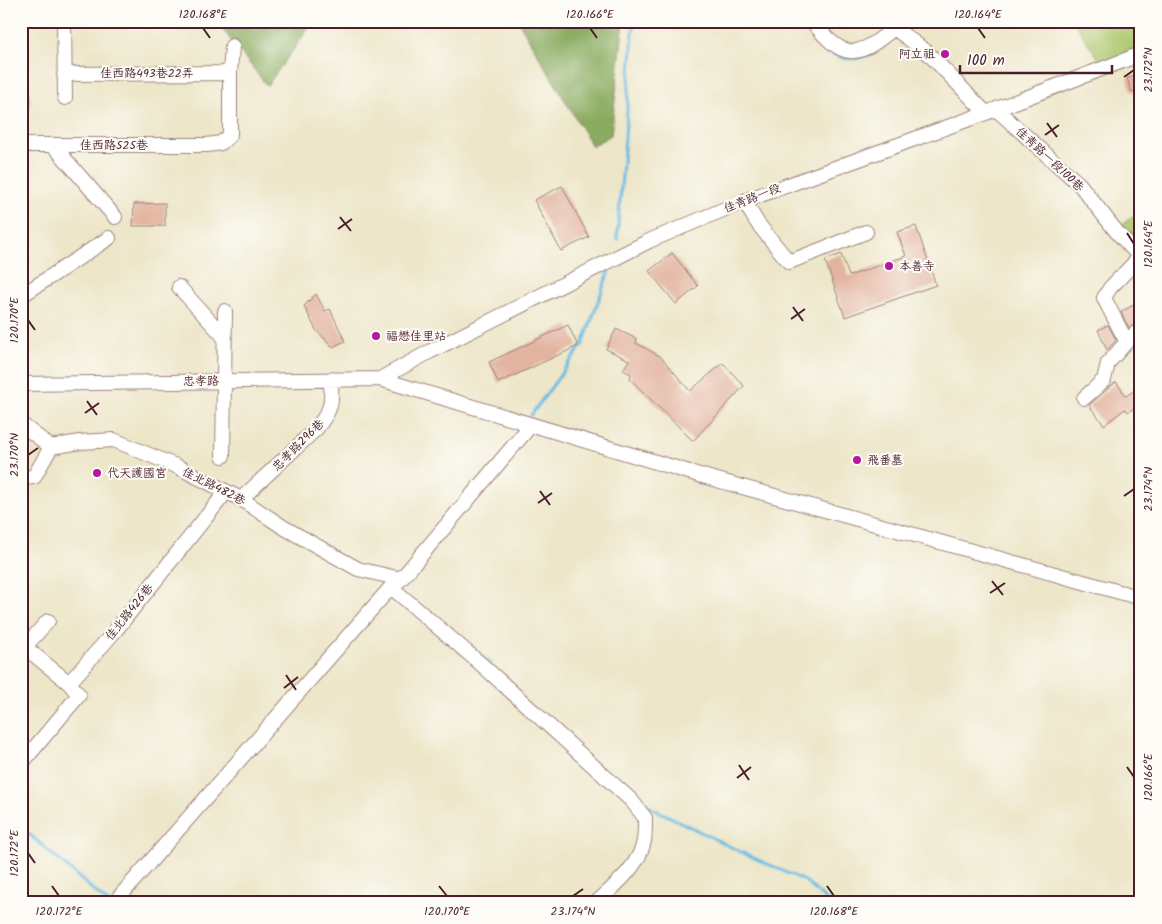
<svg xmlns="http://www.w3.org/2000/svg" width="1162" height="924" font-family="Kalam,'LXGW WenKai TC',sans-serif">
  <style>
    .green { fill: #adc86e; stroke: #7c744c }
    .forest { fill: #8aac61; stroke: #6a6646 }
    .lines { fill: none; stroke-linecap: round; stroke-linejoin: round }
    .stream { stroke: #66bae2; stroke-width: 3 }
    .building { fill: #e2b49f }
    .minor-casing { stroke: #9c827a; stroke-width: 16 }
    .minor { stroke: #fff; stroke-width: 14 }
    .ticks { fill: none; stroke: #4a1f2b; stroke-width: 2 }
    .poi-dot { fill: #b5179e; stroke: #fdfcf7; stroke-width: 2 }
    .labels { text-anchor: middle; stroke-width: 4; stroke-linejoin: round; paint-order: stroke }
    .poi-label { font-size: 12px; fill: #4a1f2b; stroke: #fdfcf7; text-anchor: start }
    .street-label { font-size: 12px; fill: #4a1f2b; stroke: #fdfcf7 }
    .neatline { fill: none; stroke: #4a1f2b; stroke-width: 2 }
    .ticks-label { font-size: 12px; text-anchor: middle; fill: #4a1f2b }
  </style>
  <rect width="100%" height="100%" fill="#fdfcf7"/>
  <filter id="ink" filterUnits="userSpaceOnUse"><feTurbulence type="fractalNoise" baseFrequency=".02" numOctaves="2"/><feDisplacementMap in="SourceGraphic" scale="10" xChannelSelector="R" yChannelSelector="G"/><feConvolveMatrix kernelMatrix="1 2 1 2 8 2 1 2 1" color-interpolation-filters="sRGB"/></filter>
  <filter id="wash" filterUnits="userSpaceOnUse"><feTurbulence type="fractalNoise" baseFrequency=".0096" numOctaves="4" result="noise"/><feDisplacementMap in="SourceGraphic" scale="20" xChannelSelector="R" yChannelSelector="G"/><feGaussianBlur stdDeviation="1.12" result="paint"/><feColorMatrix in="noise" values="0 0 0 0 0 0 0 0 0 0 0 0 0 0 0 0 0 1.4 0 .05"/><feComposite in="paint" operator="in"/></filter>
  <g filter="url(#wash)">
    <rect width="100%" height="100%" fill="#ede6c9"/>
    <path class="green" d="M 1073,21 L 1141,21 L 1141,46 L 1101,62 Z
      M 1141,211 L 1141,253 L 1117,228 Z"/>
    <path class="forest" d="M 216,21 L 314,21 L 267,86 Z
      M 518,21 L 624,21 L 611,135 L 592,146 Z"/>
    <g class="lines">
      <path class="stream" d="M 801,21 C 822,47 840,72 875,51 C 883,46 891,42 896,33
        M 899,28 L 902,21
        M 617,239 L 634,21
        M 531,415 L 583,344 L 609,271
        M 471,647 L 491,664
        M 636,796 L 650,807 L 741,852 L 805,881 L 829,903
        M 21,827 L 108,903"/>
    </g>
    <g id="blocks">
      <path class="building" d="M 1141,74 L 1141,93 L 1131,91 L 1127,78 Z
        M 30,93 L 30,111 L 21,111 L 21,94 Z
        M 562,186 L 589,237 L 561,251 L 534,200 Z
        M 165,203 L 165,226 L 133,226 L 134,204 Z
        M 916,226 L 936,285 L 845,317 L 825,260 L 841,254 L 849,276 L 906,256 L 897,232 Z
        M 672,253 L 698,286 L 676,304 L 649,271 Z
        M 316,294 L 325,311 L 330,309 L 345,341 L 333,347 L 316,330 L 304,306 Z
        M 1135,304 L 1141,312 L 1141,320 L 1129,328 L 1121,312 Z
        M 568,325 L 578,346 L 498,383 L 489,362 Z
        M 1108,325 L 1116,340 L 1107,350 L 1098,330 Z
        M 616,329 L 637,339 L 636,343 L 661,357 L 690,391 L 723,363 L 744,386 L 693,441 L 630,379 L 631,374 L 623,370 L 629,360 L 606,349 Z
        M 1116,382 L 1126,396 L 1141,386 L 1141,403 L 1128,412 L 1125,409 L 1104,425 L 1089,405 Z"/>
    </g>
  </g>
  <g filter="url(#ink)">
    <use href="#blocks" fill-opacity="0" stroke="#9c827a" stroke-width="1"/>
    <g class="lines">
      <defs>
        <path id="minor" d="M 64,21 L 65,98
          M 812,21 C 843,60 856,60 894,28 L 927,52 L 986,113
          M 64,74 L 230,73
          M 996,109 L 1080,185 L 1116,231 L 1141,258
          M 21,145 L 207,145 L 221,143 L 230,135 L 230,73 L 232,46
          M 53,145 L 115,217
          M 744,201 L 758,224 L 789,262 L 866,232
          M 179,287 L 225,338
          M 21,296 L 109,238
          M 1129,339 L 1123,335 L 1104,298 L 1110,288 L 1140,257
          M 380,379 L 431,351 L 649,241 L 744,201 L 986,113 L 1141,54
          M 21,384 L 380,379 L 699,475 L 1141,598
          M 1084,398 L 1104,380 L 1108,363 L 1129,339 L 1141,329
          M 21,424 L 51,447 L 80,442 L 114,440 L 178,467 L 241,499 L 283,527 L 358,569 L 401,579
          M 531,425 L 401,579 L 391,587 L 482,665 L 632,801 L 645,818 C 645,825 645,834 644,841 C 639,867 614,886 596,903
          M 223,456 L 225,311
          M 21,478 L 34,477 L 51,447
          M 241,499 L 316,429 C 332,409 332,404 331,379
          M 21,644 L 69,683 L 115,631 L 226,492
          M 21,651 L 48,621
          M 21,764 L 79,695 L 69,683
          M 114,903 L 391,587"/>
      </defs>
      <use href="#minor" class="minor-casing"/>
      <use href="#minor" class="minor"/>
    </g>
  </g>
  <path class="ticks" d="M 203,28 L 210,38M 590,28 L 597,38M 978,28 L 985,38M 1124,77 L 1134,70M 1047,123 L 1057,137M 1045,135 L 1059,125M 340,217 L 351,231M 338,229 L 352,219M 1127,233 L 1134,244M 793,307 L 803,321M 791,319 L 805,309M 28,320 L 35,330M 87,401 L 97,415M 85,413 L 99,403M 28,455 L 38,448M 540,491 L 550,505M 1124,496 L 1134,489M 538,503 L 552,493M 992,581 L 1003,595M 990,593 L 1005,583M 286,675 L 296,690M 284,688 L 298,677M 739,765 L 749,780M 1127,767 L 1134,777M 737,778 L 751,767M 28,853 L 35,863M 52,886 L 59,896M 439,886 L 447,896M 827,886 L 834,896M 573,896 L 583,889"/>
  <g class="poi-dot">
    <circle cx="945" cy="54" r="5"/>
    <circle cx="889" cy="266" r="5"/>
    <circle cx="376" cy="336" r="5"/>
    <circle cx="857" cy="460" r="5"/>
    <circle cx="97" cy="473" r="5"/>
  </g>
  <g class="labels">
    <g class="poi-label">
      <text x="935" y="58" text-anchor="end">阿立祖</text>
      <text x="899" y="270">本善寺</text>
      <text x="386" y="340">福懋佳里站</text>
      <text x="867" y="464">飛番墓</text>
      <text x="107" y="477">代天護國宮</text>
    </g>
    <g class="street-label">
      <text x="147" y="77">佳西路493巷22弄</text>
      <text x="114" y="149">佳西路525巷</text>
      <text transform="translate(1050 159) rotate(43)" y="4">佳青路一段100巷</text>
      <text transform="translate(752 198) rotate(-21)" y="4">佳青路一段</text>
      <text transform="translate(201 381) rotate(-1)" y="4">忠孝路</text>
      <text transform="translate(298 445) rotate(-45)" y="4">忠孝路296巷</text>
      <text transform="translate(214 486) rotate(27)" y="4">佳北路482巷</text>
      <text transform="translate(129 612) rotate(-51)" y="4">佳北路426巷</text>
    </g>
  </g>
  <rect width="1162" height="924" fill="none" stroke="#fdfcf7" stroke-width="55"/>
  <path d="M960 65v8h152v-8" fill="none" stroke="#4a1f2b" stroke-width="2.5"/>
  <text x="967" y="65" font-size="15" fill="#4a1f2b" stroke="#fdfcf7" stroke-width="4" paint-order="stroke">100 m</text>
  <rect x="28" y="28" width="1106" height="868" class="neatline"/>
  <g class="ticks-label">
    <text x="203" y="18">120.168°E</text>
    <text x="590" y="18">120.166°E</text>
    <text x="978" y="18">120.164°E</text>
    <text transform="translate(1148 70) rotate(-90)" y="4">23.172°N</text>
    <text transform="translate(1148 244) rotate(-90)" y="4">120.164°E</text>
    <text transform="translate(14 320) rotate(-90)" y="4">120.170°E</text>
    <text transform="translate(14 455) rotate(-90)" y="4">23.170°N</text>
    <text transform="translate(1148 489) rotate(-90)" y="4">23.174°N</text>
    <text transform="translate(1148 777) rotate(-90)" y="4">120.166°E</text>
    <text transform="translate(14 853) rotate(-90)" y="4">120.172°E</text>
    <text x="59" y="915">120.172°E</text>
    <text x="447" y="915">120.170°E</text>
    <text x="573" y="915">23.174°N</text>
    <text x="834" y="915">120.168°E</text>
  </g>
</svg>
